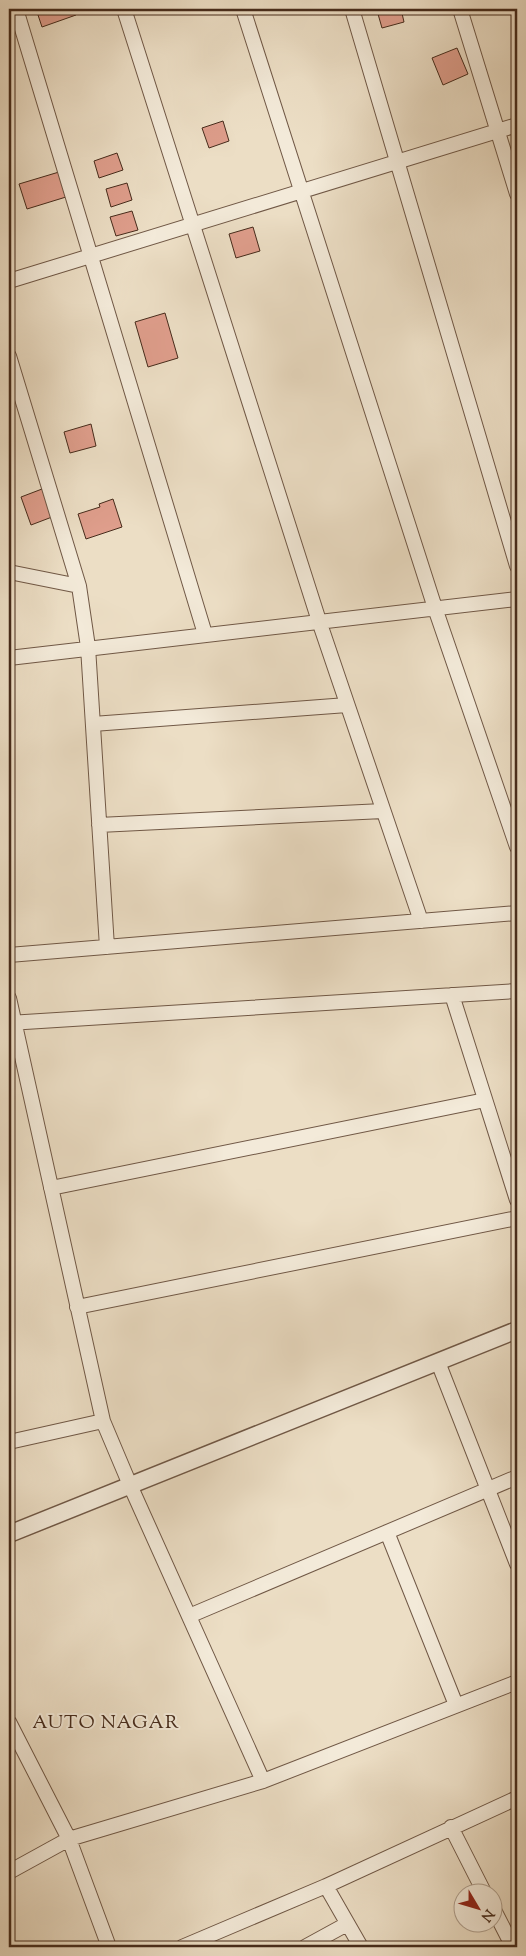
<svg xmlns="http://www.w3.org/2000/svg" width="526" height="1956" font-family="'Sorts Mill Goudy',serif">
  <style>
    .building { fill: #df9e8c; stroke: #462b1b }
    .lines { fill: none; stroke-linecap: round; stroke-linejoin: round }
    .minor-casing { stroke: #705846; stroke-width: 16 }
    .tertiary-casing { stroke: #705846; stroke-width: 19 }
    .minor { stroke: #f3ead9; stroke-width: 14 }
    .tertiary { stroke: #f3ead9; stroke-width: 16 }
    .labels { text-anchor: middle; stroke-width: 4; stroke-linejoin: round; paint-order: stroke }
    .neighbourhood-label { font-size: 19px; letter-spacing: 1px; fill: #462b1b; stroke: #f3ead9 }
  </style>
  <rect width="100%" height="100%" fill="#ecdec5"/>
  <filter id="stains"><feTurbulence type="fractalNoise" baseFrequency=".004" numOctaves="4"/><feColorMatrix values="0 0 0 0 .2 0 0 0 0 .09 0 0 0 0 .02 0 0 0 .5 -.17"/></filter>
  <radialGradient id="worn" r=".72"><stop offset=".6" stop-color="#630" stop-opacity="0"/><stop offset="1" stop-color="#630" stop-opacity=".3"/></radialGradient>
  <path class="building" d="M 36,9 L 74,9 L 76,15 L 42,27 Z
    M 397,9 L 401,9 L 404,22 L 382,28 L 378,14 Z
    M 457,48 L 468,74 L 443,85 L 432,58 Z
    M 223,121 L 229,141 L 209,148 L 202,128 Z
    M 117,153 L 123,170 L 99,178 L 94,161 Z
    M 59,172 L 66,197 L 27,209 L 19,184 Z
    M 127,183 L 132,200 L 111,207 L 106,189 Z
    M 132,211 L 138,230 L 116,236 L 110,217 Z
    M 253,227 L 260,251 L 236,258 L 229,234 Z
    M 165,313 L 178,358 L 148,367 L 135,322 Z
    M 91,424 L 96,446 L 70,453 L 64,432 Z
    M 42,489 L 52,517 L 31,525 L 21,497 Z
    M 113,499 L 122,527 L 86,539 L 78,514 L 100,507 L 99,504 Z"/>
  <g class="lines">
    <defs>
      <path id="minor" d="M 16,9 L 205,634
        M 124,9 L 319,621 L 421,921
        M 243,9 L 435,608 L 517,847
        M 352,9 L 517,566
        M 460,9 L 517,194
        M 9,281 L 517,125
        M 9,356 L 79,586
        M 9,572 L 79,586 L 88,647 L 107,947
        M 9,658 L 517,599
        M 93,724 L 347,705
        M 99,825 L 383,811
        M 9,955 L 517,913
        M 452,995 L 517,1200
        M 9,998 L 103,1421 L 130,1485 L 263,1781
        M 9,1023 L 517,991
        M 51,1188 L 485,1100
        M 77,1307 L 517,1218
        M 438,1362 L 517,1564
        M 9,1442 L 103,1421
        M 387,1532 L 456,1705
        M 189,1616 L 517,1477
        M 9,1722 L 69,1839 L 109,1947
        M 451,1827 L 485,1894
        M 9,1872 L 69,1839 L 263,1781 L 517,1682
        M 326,1886 L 361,1947
        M 494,1910 L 513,1947
        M 182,1947 L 326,1886 L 517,1798
        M 305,1947 L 347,1924"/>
      <path id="tertiary" d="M 9,1534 L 517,1330"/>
    </defs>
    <use href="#minor" class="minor-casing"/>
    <use href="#tertiary" class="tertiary-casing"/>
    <use href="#minor" class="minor"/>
    <use href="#tertiary" class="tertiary"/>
  </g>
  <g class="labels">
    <g class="neighbourhood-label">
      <text x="106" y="1728">AUTO NAGAR</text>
    </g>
  </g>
  <rect width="526" height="1956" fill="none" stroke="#ecdec5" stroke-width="30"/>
  <rect x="10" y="10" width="506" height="1936" fill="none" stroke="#462b1b" stroke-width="2.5"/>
  <rect x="15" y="15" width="496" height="1926" fill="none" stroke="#462b1b"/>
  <g transform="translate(478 1908) rotate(128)"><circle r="24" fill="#f3ead9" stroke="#ae9e8d"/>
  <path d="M0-4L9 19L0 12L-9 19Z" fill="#8f2418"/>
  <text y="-8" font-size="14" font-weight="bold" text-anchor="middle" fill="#462b1b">N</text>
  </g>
  <rect width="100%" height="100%" filter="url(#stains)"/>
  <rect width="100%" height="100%" fill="url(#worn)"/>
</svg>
